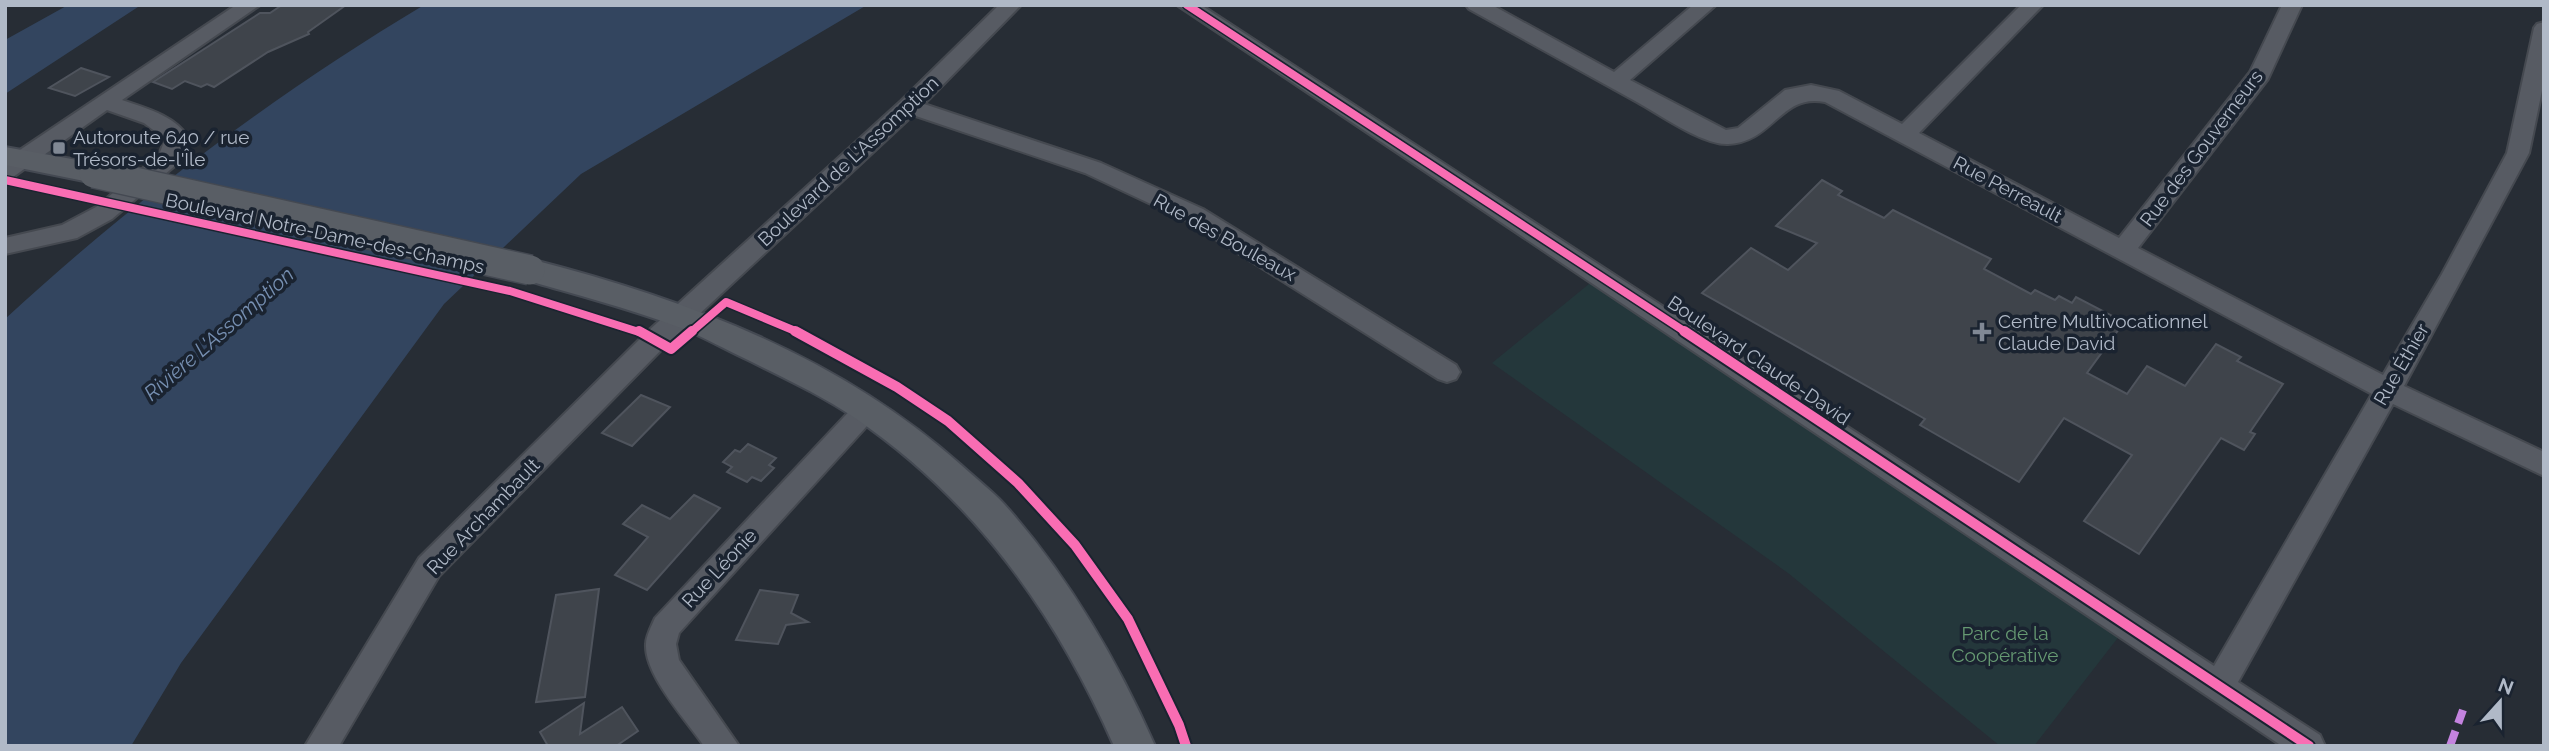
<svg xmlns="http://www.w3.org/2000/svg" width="2549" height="751" font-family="Raleway,sans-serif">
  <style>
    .green { fill: #24373b }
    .water { fill: #33455f }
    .building { fill: #3f444b; stroke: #4f545d; stroke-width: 2 }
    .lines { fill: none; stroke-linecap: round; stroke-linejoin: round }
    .minor-casing { stroke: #454950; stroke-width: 4 }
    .major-casing { stroke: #444952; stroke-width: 4 }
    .minor { fill: #575b63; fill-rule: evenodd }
    .major { fill: #595e65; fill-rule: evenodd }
    .major-bridge-casing { stroke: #444952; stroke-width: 32; stroke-linecap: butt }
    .major-bridge { stroke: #595e65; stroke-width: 29 }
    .quiet { stroke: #c483df; stroke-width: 8; stroke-dasharray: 16 8; stroke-linecap: butt }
    .cycleway-far1-casing { stroke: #1a2330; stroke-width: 11 }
    .cycleway-casing { stroke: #1a2330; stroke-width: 14 }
    .cycleway-far1 { stroke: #f96db3; stroke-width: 8 }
    .cycleway { stroke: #f96db3; stroke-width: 10 }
    .poi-dot { fill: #808894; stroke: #1a2330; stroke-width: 2.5 }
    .labels { text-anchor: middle; stroke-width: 7; stroke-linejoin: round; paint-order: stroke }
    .poi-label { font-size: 19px; fill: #b0b9c7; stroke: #1a2330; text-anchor: start }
    .street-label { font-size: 19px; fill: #b0b9c7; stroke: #1a2330 }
    .park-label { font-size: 19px; fill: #669972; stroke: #1a2330 }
    .water-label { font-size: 21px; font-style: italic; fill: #768fb1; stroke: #1a2330 }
  </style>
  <rect width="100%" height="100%" fill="#272d35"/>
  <path class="green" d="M 1600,275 L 2127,626 L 2034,746 L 2000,746 L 1788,573 L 1492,363 Z"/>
  <path class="water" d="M 68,5 L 141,5 L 5,94 L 5,40 Z
    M 424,5 L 867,5 L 581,174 L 444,304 L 181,663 L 131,746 L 5,746 L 5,319 C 134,200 274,95 424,5 Z"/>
  <path class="building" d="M 282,5 L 346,5 L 308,32 L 309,34 L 268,52 L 214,87 L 207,84 L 201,87 L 185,81 L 172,89 L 153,82 L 260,13 L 270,13 Z
    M 81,68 L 109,77 L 75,96 L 49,88 Z
    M 1822,180 L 1842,191 L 1838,195 L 1884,218 L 1893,210 L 1991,259 L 1984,269 L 2031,294 L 2035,290 L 2055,300 L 2059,296 L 2072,303 L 2076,297 L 2124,322 L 2087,373 L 2127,394 L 2147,366 L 2185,386 L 2216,344 L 2241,357 L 2237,361 L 2283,384 L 2250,432 L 2255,434 L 2244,450 L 2221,438 L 2139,554 L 2084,521 L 2132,455 L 2064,418 L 2019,482 L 1920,425 L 1925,419 L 1702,293 L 1751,248 L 1788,270 L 1817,243 L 1776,226 Z
    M 641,395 L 670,407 L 632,446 L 602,433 Z
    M 748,444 L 776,458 L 769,465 L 774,468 L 761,481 L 752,477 L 747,482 L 727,472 L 732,467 L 723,462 L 735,450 L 740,452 Z
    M 694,495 L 720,508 L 647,590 L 615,575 L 648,537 L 623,524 L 642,505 L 670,519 Z
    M 599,589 L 585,697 L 536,702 L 556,595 Z
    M 760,590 L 798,595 L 791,613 L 808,622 L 786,625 L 778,644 L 736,640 Z
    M 584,703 L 580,734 L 622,707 L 638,731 L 616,746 L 548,746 L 540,732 Z"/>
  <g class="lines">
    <defs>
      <path id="minor" d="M 236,5 L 260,5 L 122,100 C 145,108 174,115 188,137 L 177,164 L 112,219 L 77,238 L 5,254 L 5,238 L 62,225 L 96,207 L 159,155 L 165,139 L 144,123 L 107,110 L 13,177 L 5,180 L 5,160 Z
        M 999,5 L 1021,5 L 924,104 L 1101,163 L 1203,209 L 1456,365 L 1460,372 L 1456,379 L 1447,382 L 1438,379 L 1187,221 L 1085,173 L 913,115 L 664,347 L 439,576 L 339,746 L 305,746 L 419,558 L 646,333 L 901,101 Z
        M 1177,5 L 1201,5 L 2214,666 L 2372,394 L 1825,102 C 1780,93 1774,142 1728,144 C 1702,145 1659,114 1637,102 C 1581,71 1525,40 1469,9 L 1466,5 L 1492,5 L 1614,72 L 1693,5 L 1716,5 L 1630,80 L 1726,130 L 1738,128 L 1785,90 L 1811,85 L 1839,91 L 1902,124 L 2021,5 L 2043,5 L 1919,133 L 2119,238 L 2250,72 L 2282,5 L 2302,5 L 2268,79 L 2138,248 L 2383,375 L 2442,274 L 2507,153 L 2534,28 L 2537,24 L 2544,22 L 2544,81 L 2529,153 L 2404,386 L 2544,452 L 2544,476 L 2393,404 L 2238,682 L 2320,735 L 2325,746 L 2282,746 Z
        M 867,399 L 876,402 L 880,409 L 876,416 L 679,633 L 676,644 L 679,660 L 739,746 L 704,746 C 687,721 644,675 646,644 C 646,636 652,625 655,618 L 858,402 Z"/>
      <path id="major" d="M 5,147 L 94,163 L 104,166 L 109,173 L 104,180 L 94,183 L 5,165 Z
        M 530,259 C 686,299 839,356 961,465 C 975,478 991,490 1004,504 C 1068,576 1116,658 1155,746 L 1114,746 C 1056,614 975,500 855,418 C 821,395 784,378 748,360 C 726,350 704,337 681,328 C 628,308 573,294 519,278 L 514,270 L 519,262 Z"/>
    </defs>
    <use href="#minor" class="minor-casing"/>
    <use href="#major" class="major-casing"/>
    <use href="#minor" class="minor"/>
    <use href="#major" class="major"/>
    <defs>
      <path id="major-bridge" d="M 94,173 L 530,270"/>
    </defs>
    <use href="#major-bridge" class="major-bridge-casing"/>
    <use href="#major-bridge" class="major-bridge"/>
    <path class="quiet" d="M 2450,746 L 2463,710"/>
    <defs>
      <path id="cycleway-far1" d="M 1187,5 L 1687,333
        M 5,180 L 510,291 L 642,333
        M 690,333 L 726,302 L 800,333"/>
      <path id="cycleway" d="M 639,331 L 671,349 L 692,331
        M 795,331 L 897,387 L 948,421 L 1018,483 L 1075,545 L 1128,619 L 1179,725 L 1186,746
        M 1684,331 L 2309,746"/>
    </defs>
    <use href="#cycleway-far1" class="cycleway-far1-casing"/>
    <use href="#cycleway" class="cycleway-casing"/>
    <use href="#cycleway-far1" class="cycleway-far1"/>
    <use href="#cycleway" class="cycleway"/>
  </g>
  <g class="poi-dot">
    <rect x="52" y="141" width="14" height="14" rx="3.5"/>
    <path d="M1978.5 321.5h7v7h7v7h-7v7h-7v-7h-7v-7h7z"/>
  </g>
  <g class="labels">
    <g class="poi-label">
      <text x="73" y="144">Autoroute 640 / rue<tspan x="73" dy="22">Trésors-de-l'Île</tspan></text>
      <text x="1998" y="328">Centre Multivocationnel<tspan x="1998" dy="22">Claude David</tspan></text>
    </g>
    <g class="street-label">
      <text transform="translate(2201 148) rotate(-53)" y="7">Rue des Gouverneurs</text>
      <text transform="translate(848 161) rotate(-43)" y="7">Boulevard de L'Assomption</text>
      <text transform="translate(2008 189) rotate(28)" y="7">Rue Perreault</text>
      <text transform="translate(325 233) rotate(12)" y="7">Boulevard Notre-Dame-des-Champs</text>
      <text transform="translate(1225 237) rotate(29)" y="7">Rue des Bouleaux</text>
      <text transform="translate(1759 360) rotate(34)" y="7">Boulevard Claude-David</text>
      <text transform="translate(2401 364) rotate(-60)" y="7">Rue Éthier</text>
      <text transform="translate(483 516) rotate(-46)" y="7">Rue Archambault</text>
      <text transform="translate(719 568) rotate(-47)" y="7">Rue Léonie</text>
    </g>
    <g class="park-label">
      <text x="2005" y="640">Parc de la<tspan x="2005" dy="22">Coopérative</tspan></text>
    </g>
    <g class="water-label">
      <text transform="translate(219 334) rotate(-41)" y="7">Rivière L'Assomption</text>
    </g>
  </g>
  <rect width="2549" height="751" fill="none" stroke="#b0b9c7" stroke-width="14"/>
  <g transform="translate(2500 702) rotate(21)" stroke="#1a2330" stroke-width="5" paint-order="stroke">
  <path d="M0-5L12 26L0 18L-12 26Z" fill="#b0b9c7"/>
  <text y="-10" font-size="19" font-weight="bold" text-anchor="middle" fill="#b0b9c7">N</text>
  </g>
</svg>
